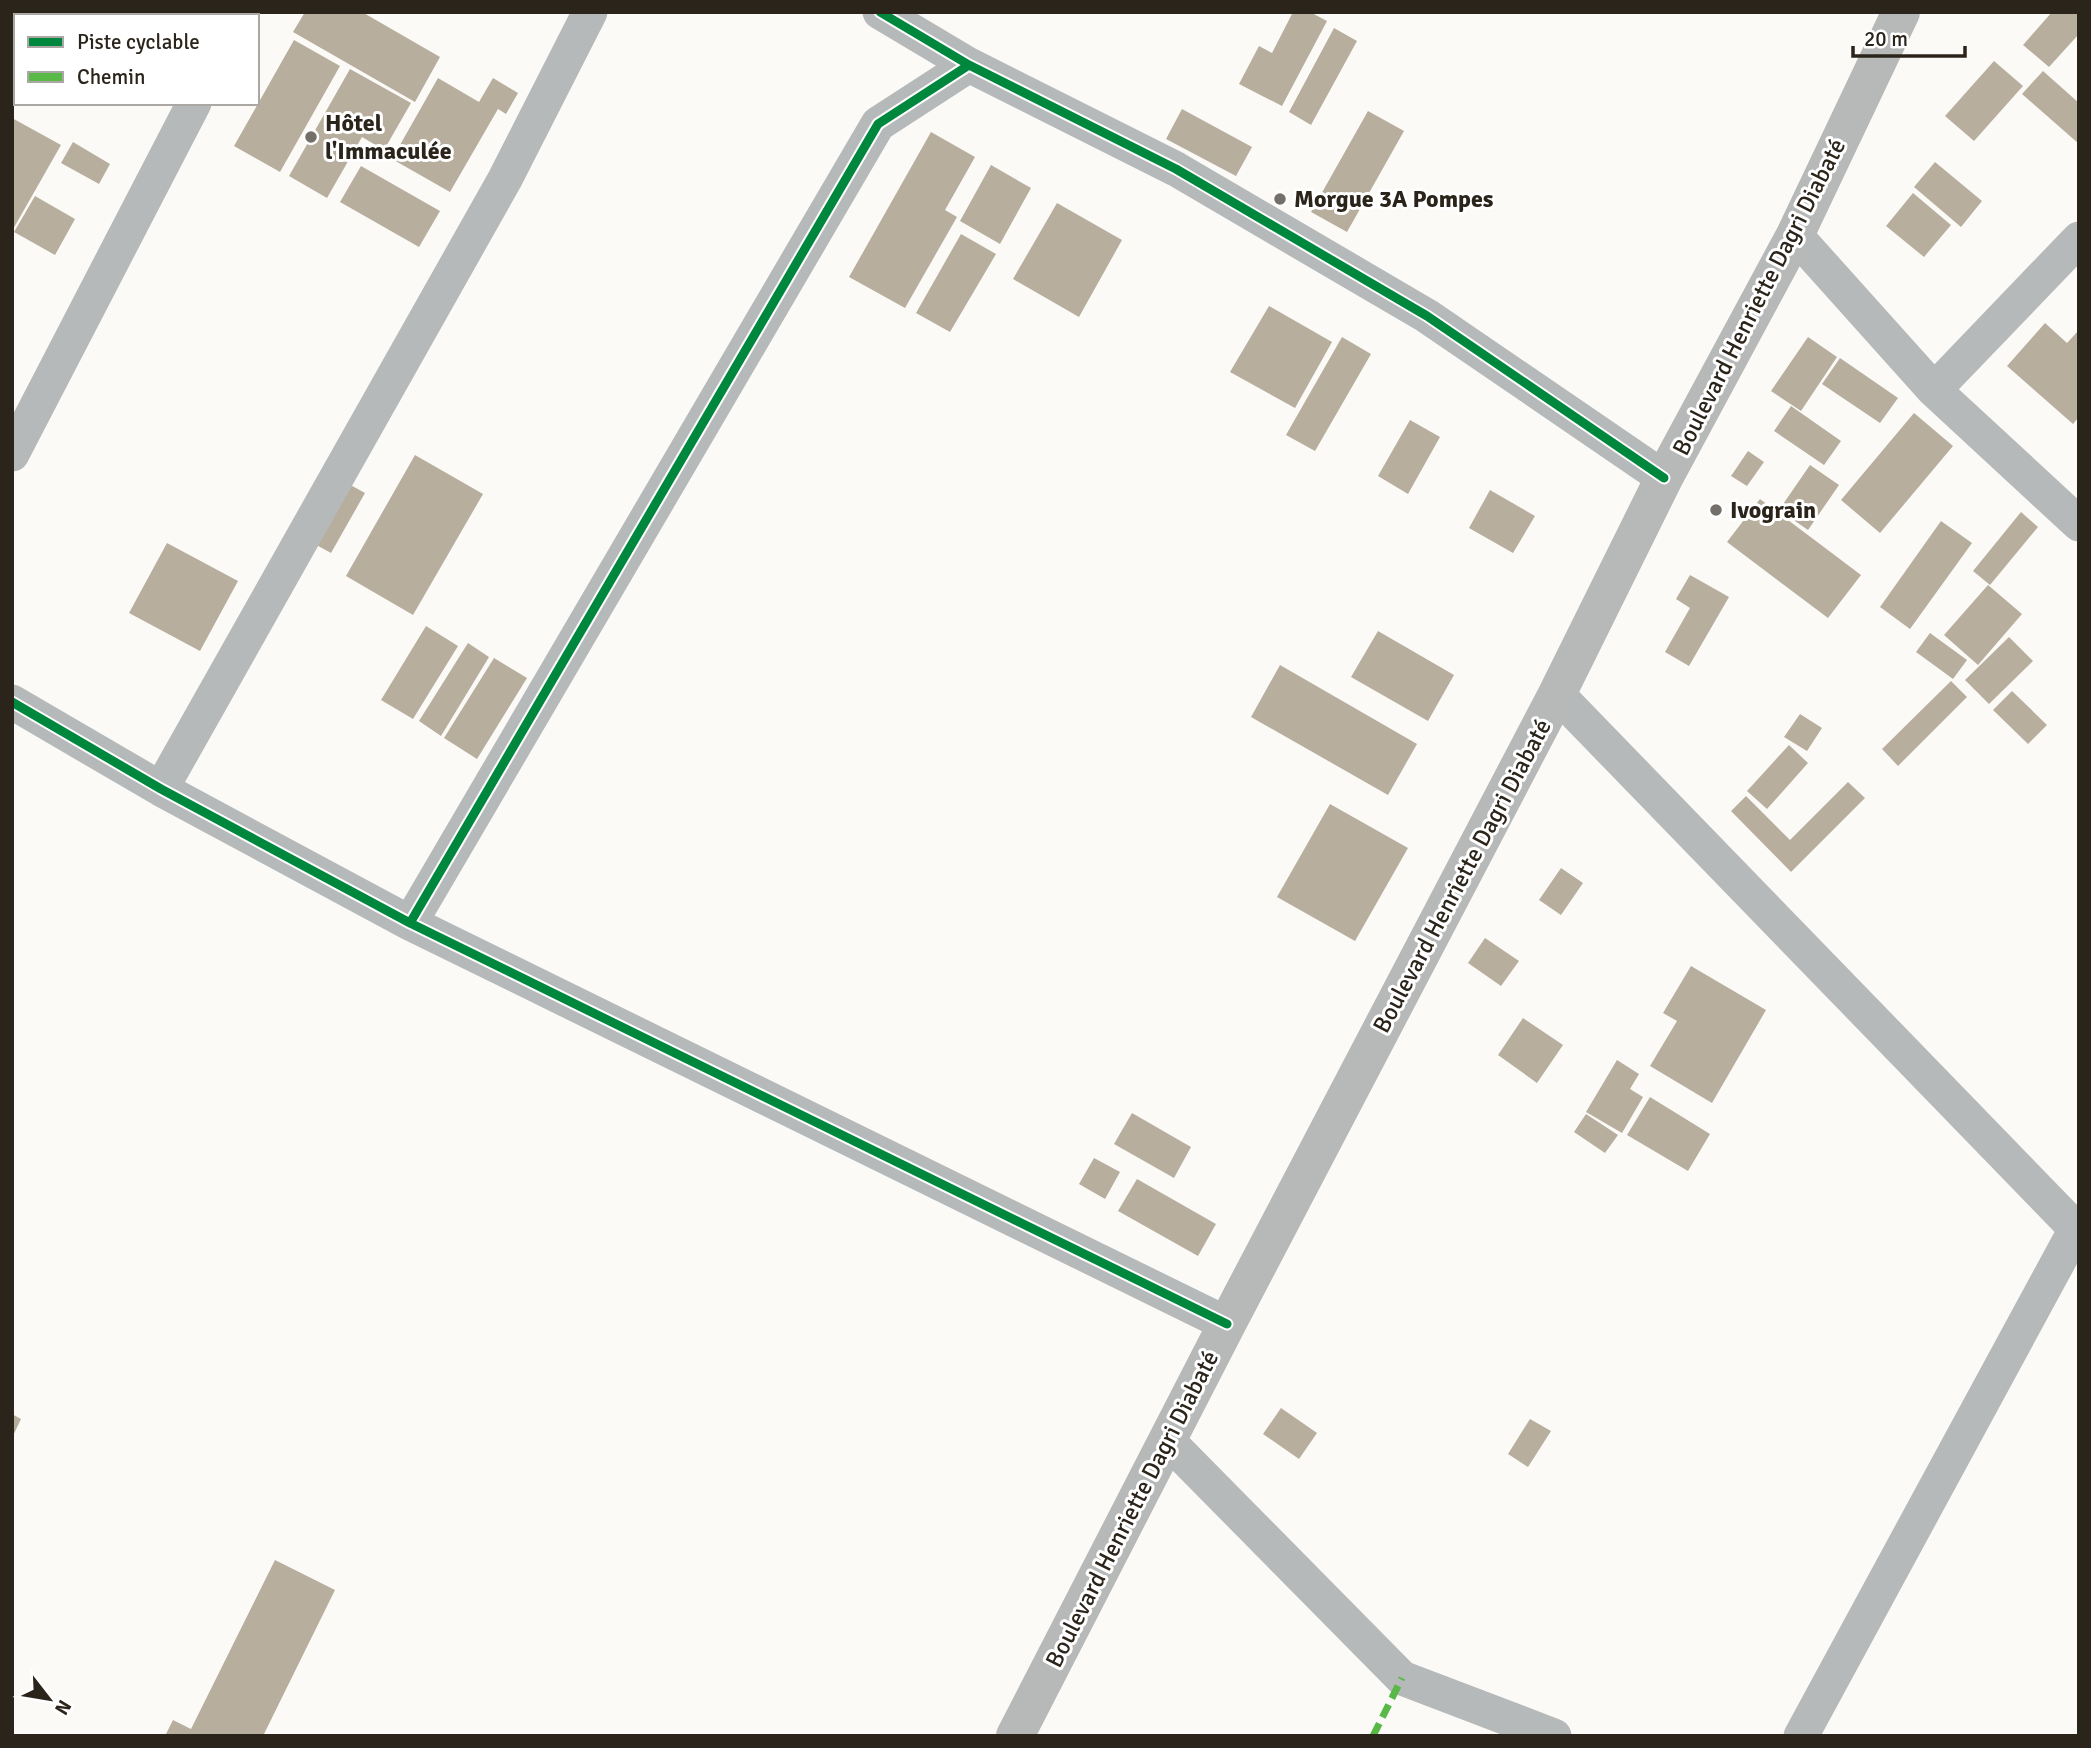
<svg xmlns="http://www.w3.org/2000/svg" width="2091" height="1748" font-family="Signika,sans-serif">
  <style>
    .building { fill: #b7ae9e }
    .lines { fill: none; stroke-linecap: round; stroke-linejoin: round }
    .minor { stroke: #b6b9ba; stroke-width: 35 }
    .secondary { stroke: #b6b9b8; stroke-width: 38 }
    .quiet { stroke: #58b947; stroke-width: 7; stroke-dasharray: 14 7; stroke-linecap: butt }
    .cycleway-casing { stroke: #fff; stroke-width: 13 }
    .cycleway { stroke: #00873e; stroke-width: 9 }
    .poi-dot { fill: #746f68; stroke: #fff; stroke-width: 2.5 }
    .labels { text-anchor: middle; stroke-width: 6; stroke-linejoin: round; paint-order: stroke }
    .poi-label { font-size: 24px; font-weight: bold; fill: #2b241b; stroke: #fff; text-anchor: start }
    .street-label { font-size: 24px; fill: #2b241b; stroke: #fff }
  </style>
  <rect width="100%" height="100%" fill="#fcfaf7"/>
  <path class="building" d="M 12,12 L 54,12 L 60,16 L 16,16 L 16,42 L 12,40 Z
    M 110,12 L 183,12 L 181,16 L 108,16 Z
    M 305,12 L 362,12 L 440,57 L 415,102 L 293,32 Z
    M 1293,12 L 1310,12 L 1327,21 L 1282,106 L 1239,84 L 1259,46 L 1272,53 Z
    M 2052,12 L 2079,12 L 2079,34 L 2049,67 L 2023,45 Z
    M 1334,28 L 1357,41 L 1311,125 L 1289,112 Z
    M 294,40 L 340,66 L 280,172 L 234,146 Z
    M 1994,61 L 2023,86 L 1974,141 L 1945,116 Z
    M 350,69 L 411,103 L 384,150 L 362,137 L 327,198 L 289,176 Z
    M 2043,71 L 2079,103 L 2079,144 L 2022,94 Z
    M 438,78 L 479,102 L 493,78 L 518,93 L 506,114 L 498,109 L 450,192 L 392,159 Z
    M 1182,109 L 1252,147 L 1236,176 L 1166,139 Z
    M 1368,111 L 1404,131 L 1347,232 L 1311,212 Z
    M 12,118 L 61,145 L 12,231 Z
    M 931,132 L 975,157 L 945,210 L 957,217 L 905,308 L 849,277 Z
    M 73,142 L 110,164 L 99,184 L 61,163 Z
    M 1935,162 L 1982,201 L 1961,227 L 1914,187 Z
    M 991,165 L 1031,188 L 1000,244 L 960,221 Z
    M 361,166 L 440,211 L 419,247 L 340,202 Z
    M 1913,193 L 1951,225 L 1924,257 L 1886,226 Z
    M 35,196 L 75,219 L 55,255 L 14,232 Z
    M 1057,203 L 1122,240 L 1079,317 L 1013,279 Z
    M 961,234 L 996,254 L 950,332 L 916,313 Z
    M 1269,306 L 1332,342 L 1295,408 L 1230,372 Z
    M 2045,323 L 2067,343 L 2079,330 L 2079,417 L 2073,424 L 2007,366 Z
    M 1342,337 L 1371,354 L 1315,451 L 1286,435 Z
    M 1808,337 L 1837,357 L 1801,411 L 1771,391 Z
    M 1840,358 L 1898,398 L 1880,423 L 1822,384 Z
    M 1791,406 L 1841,441 L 1824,465 L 1774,431 Z
    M 1914,413 L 1953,446 L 1880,533 L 1841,500 Z
    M 1410,420 L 1440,437 L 1408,494 L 1378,476 Z
    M 1748,451 L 1764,462 L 1747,486 L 1731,476 Z
    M 415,455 L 483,494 L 413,615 L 346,576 Z
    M 1810,465 L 1839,485 L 1808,530 L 1779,510 Z
    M 345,482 L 365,493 L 331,553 L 311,542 Z
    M 1490,490 L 1535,516 L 1513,553 L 1469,528 Z
    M 1760,499 L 1861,575 L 1828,618 L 1727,542 Z
    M 2021,512 L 2038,527 L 1990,585 L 1973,571 Z
    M 1941,521 L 1972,543 L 1910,629 L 1880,607 Z
    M 167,543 L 238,581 L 200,651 L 129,613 Z
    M 1690,575 L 1729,597 L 1689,666 L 1665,652 L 1690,608 L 1676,599 Z
    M 1988,585 L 2022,614 L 1978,665 L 1944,635 Z
    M 426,626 L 458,646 L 413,719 L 381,700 Z
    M 1378,631 L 1454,675 L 1428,721 L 1351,677 Z
    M 1930,633 L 1967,660 L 1953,679 L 1916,652 Z
    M 2009,637 L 2033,661 L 1989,704 L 1965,680 Z
    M 468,643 L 489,657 L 441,736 L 419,721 Z
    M 494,658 L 527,678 L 477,759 L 444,738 Z
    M 1280,665 L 1417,744 L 1388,795 L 1251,717 Z
    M 1951,681 L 1967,697 L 1898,766 L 1882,749 Z
    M 2012,691 L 2047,725 L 2028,744 L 1993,710 Z
    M 1800,714 L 1822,728 L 1807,751 L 1784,737 Z
    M 1789,745 L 1808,763 L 1767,809 L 1747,791 Z
    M 1848,782 L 1865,798 L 1791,872 L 1731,811 L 1746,796 L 1790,840 Z
    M 1330,804 L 1408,848 L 1355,941 L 1277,897 Z
    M 1561,868 L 1583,883 L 1561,915 L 1539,900 Z
    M 1485,938 L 1519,961 L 1501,986 L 1468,963 Z
    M 1691,966 L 1766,1010 L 1712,1103 L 1650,1066 L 1677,1021 L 1663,1013 Z
    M 1523,1018 L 1563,1045 L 1537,1083 L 1498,1055 Z
    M 1617,1060 L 1639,1074 L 1630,1089 L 1643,1097 L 1622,1133 L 1586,1112 Z
    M 1650,1097 L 1710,1134 L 1688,1171 L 1627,1135 Z
    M 1132,1113 L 1191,1147 L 1174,1178 L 1114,1144 Z
    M 1586,1114 L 1618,1135 L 1605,1153 L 1574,1132 Z
    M 1094,1158 L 1120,1172 L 1105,1199 L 1079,1184 Z
    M 1137,1179 L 1216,1224 L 1198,1256 L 1118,1211 Z
    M 1281,1408 L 1317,1433 L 1299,1459 L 1263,1434 Z
    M 12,1414 L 21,1419 L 12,1438 Z
    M 1530,1419 L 1551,1431 L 1528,1467 L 1508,1454 Z
    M 275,1560 L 335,1590 L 263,1736 L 165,1736 L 173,1720 L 191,1729 Z"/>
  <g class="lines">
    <path class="minor" d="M 880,12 L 969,65 L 1176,169 L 1427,316 L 1664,478
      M 239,16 L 241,12
      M 1795,235 L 1934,390 L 2079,524
      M 1934,390 L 2079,239
      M 12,454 L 194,103
      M 1557,694 L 2079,1232
      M 12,702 L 161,789 L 410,923 L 1227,1324
      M 161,789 L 505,179 L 590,12
      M 410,923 L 878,124 L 969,65
      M 1168,1441 L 1402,1678 L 1554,1736
      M 1801,1736 L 2076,1229"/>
    <path class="secondary" d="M 1015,1736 L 1227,1324 L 1557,694 L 1664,478 L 1795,235 L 1901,12"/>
    <path class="quiet" d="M 1373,1736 L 1402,1678"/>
    <defs>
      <path id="cycleway" d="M 880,12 L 969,65 L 1176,169 L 1427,316 L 1664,478
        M 12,702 L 161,789 L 410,923 L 1227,1324
        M 410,923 L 878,124 L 969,65"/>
    </defs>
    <use href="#cycleway" class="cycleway-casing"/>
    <use href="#cycleway" class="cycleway"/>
  </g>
  <g class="poi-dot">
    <circle cx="311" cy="137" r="7"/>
    <circle cx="1280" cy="199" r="7"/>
    <circle cx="1716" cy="510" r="7"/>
  </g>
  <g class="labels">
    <g class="poi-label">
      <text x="325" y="131">Hôtel<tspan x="325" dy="28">l'Immaculée</tspan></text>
      <text x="1294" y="207">Morgue 3A Pompes</text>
      <text x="1730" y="518">Ivograin</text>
    </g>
    <g class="street-label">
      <text transform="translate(1759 297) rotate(-63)" y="8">Boulevard Henriette Dagri Diabaté</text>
      <text transform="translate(1462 876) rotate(-62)" y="8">Boulevard Henriette Dagri Diabaté</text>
      <text transform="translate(1132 1509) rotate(-63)" y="8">Boulevard Henriette Dagri Diabaté</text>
    </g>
  </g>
  <rect width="2091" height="1748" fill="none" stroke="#2b241b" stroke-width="28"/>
  <rect x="14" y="14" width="245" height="91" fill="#ffffff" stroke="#aaa7a4" stroke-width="2"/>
  <rect x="28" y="37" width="35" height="10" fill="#00873e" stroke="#aaa7a4" stroke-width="2"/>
  <text x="77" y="49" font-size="21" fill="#2b241b">Piste cyclable</text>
  <rect x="28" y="72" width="35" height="10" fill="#58b947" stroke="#aaa7a4" stroke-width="2"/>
  <text x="77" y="84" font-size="21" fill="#2b241b">Chemin</text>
  <g transform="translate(49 1699) rotate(121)" stroke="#ffffff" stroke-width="5" paint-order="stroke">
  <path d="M0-5L12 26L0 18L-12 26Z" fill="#2b241b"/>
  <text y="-10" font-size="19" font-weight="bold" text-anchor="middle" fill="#2b241b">N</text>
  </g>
  <path d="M1853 46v10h112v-10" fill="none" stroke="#2b241b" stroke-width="3.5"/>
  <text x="1864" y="46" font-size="21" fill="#2b241b" stroke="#ffffff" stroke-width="5" paint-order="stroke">20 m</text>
</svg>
